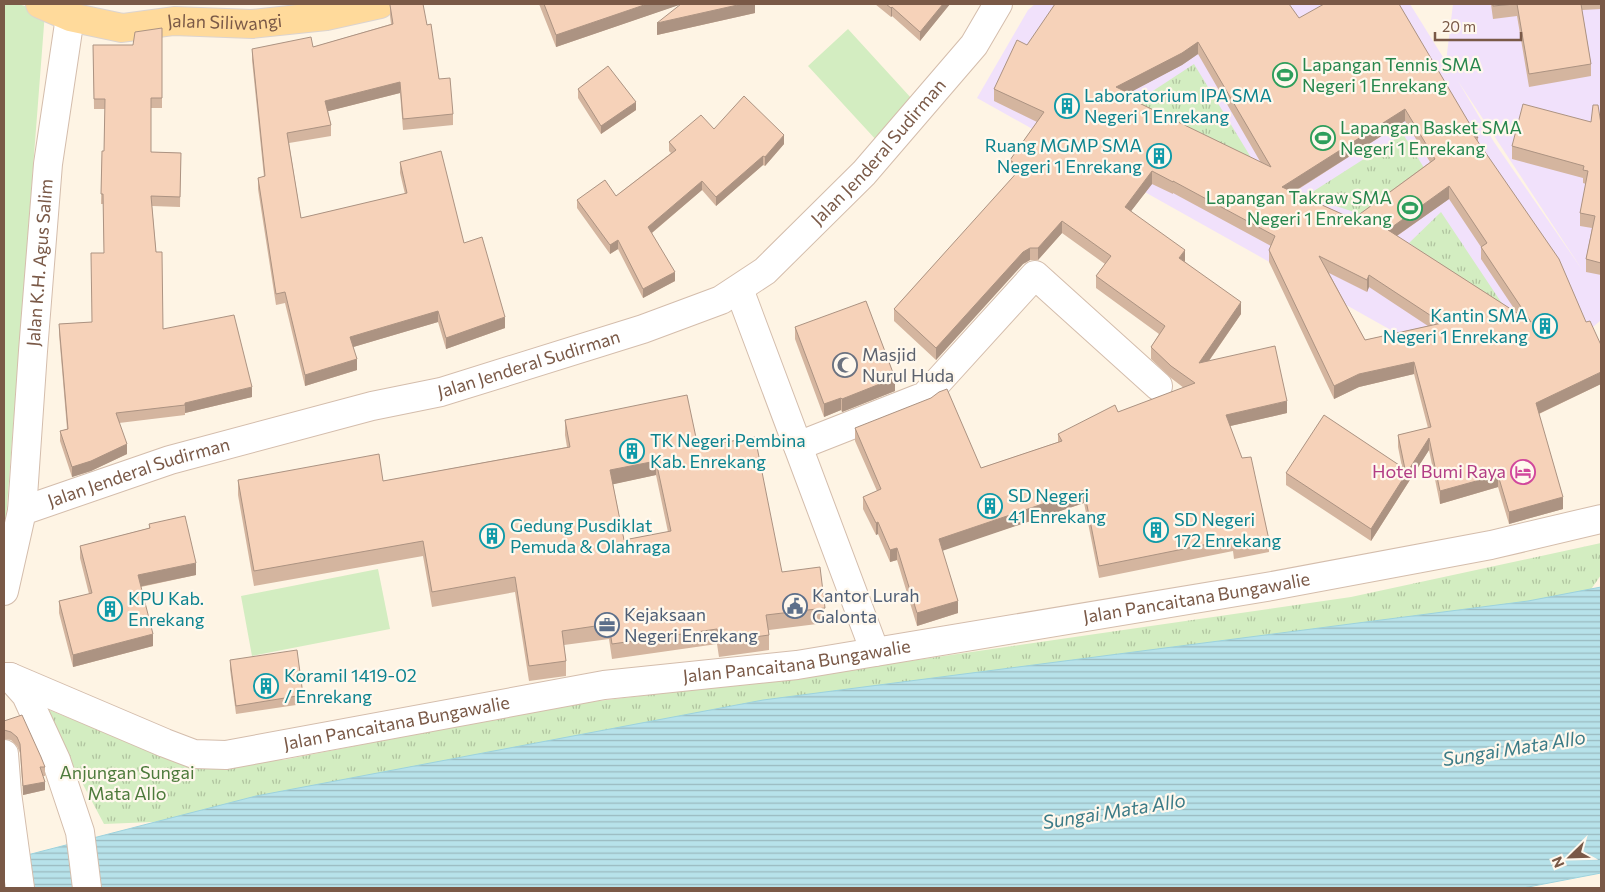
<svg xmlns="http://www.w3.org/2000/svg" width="1605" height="892" font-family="Commissioner,sans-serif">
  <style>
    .education { fill: #f1e1fb; fill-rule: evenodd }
    .grass { fill: #d3edc1 }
    .park { fill: url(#park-tufts) }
    .water { fill: url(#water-rules); stroke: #9cd2dd }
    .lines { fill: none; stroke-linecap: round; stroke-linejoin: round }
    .minor-casing { stroke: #d4bdac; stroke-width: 30 }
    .major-casing { stroke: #dcd4cf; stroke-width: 30 }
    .minor { stroke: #fff; stroke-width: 28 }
    .major { stroke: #ffda9b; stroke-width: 28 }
    .wall { fill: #d4b59f; fill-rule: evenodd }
    .shaded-wall { fill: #ac9382 }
    .building { fill: #f6d2b9; stroke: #ac9382; fill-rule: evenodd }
    .labels { text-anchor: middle; stroke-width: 4.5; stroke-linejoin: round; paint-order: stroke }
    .street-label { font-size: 18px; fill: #7a5947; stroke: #fff8ed }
    .leisure-label { font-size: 18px; fill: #27864d; stroke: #fff8ed; text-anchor: start }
    .culture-label { font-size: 18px; fill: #0d838f; stroke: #fff8ed; text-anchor: start }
    .worship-label { font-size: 18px; fill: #5b616d; stroke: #fff8ed; text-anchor: start }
    .hotel-label { font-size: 18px; fill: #b23c85; stroke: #fff8ed; text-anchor: end }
    .service-label { font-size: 18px; fill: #4e5e75; stroke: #fff8ed; text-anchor: start }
    .park-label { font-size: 18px; fill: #4d7a3b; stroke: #fff8ed }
    .water-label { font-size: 19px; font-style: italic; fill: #3b7b87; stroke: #fff8ed }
  </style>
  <defs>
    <pattern id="park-tufts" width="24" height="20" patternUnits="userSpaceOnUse" patternTransform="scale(1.25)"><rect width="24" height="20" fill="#d3edc1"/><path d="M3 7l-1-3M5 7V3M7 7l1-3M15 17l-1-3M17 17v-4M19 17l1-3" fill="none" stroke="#b0c39f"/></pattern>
    <pattern id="water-rules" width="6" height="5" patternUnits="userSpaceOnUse" patternTransform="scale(1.25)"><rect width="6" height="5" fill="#b7e2ea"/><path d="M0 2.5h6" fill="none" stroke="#9ababf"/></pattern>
  </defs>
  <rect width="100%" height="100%" fill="#fef4e4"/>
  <path class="education" d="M 1035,4 L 1410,4 L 1446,62 L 1453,4 L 1601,4 L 1601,320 L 1592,328 L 1455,366 L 977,98 L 1028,10 ZM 1458,81 L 1583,271 L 1494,142 Z"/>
  <path class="grass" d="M 4,4 L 18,4 L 45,12 L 4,545 Z
    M 848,29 L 912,99 L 878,142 L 808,66 Z
    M 378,569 L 390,629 L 252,656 L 241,596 Z"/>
  <path class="park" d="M 1194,64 L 1258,169 L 1136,102 Z
    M 1403,134 L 1426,171 L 1366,216 L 1306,196 Z
    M 1441,212 L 1505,308 L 1409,243 Z
    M 1601,543 L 1601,575 L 1578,608 L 251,818 L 104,824 L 42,707 L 180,763 L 283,760 L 565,705 L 806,676 L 1351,597 Z"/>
  <path class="water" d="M 1601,587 L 1601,873 L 1523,888 L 4,888 L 4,861 L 256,796 L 763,700 L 1528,601 Z"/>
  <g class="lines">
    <defs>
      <g id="minor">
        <path d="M 739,289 L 875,652"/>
        <path d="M 798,446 L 925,396 L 1035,275 L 1158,386"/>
        <path id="s1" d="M 22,511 L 33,351 L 48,164 L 70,17"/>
        <path id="s2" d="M 4,591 L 22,511 L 170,460 L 372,406 L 441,392 L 643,329 L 721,300 L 765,271 L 864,173 L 974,45 L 998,4"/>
        <path id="s3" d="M 4,677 L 10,677 L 165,743 L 194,754 L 226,755 L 604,685 L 797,665 L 1272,586 L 1491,545 L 1601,519"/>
        <path d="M 10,677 L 26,695 L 56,760 L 80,832 L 87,888"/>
        <path d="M 4,754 L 7,793 L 20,888"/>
      </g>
      <g id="major">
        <path id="s4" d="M 40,4 L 70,17 L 122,28 L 174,21 L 252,24 L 326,16 L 380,4"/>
      </g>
    </defs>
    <use href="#minor" class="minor-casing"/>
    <use href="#major" class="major-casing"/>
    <use href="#minor" class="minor"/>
    <use href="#major" class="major"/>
  </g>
  <path class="wall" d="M 539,4 L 755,4 L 755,13 L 657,35 L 681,4 L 556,47 Z
    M 875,4 L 950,4 L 920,41 L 892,16 L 891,17 Z
    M 1491,4 L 1601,4 L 1601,9 L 1582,10 L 1591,64 L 1591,76 L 1529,87 L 1517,16 L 1493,19 Z
    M 390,5 L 439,79 L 453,114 L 453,125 L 403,130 L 400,93 L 328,111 L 331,125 L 331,136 L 289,143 L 301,218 L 405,194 L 400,173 L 400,162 L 464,243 L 505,328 L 446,349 L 438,322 L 353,347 L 357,370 L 305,386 L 285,303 L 276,305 L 258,189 L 258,178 L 264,177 L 252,60 L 252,49 L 313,47 L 391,24 L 390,16 Z
    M 1299,18 L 1478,138 L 1478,142 L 1601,384 L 1539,414 L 1563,509 L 1509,524 L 1498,487 L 1440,504 L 1429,450 L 1371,541 L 1286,485 L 1286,473 L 1402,467 L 1398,447 L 1398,435 L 1428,428 L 1414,374 L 1359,387 L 1334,399 L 1269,262 L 1269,250 L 1271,246 L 1173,193 L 1173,194 L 1152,184 L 1131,211 L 1241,314 L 1209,361 L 1287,413 L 1230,426 L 1269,540 L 1269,552 L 1234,559 L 1233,551 L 1099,578 L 1084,503 L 942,550 L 958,613 L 917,626 L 897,560 L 890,562 L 878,534 L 876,535 L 863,509 L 863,497 L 877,491 L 855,441 L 855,428 L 981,468 L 1058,442 L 1058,434 L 1118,412 L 1184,388 L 1171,378 L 1151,359 L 1151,347 L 1159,334 L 1096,288 L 1096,276 L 1105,264 L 1062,233 L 1038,260 L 1030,260 L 1023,264 L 936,360 L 894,321 L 894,309 L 1015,176 L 1010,172 L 1010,160 L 1037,122 L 994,101 L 994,89 L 1027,45 ZM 1198,54 L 1261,163 L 1139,103 L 1128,93 L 1182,65 ZM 1405,121 L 1430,162 L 1353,219 L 1294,192 ZM 1449,199 L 1481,247 L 1481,259 L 1517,313 L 1397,236 ZM 1329,273 L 1367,292 L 1369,287 L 1428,326 L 1365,340 Z
    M 162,28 L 162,108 L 151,108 L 151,152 L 181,153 L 180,207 L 152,206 L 163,329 L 252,397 L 185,413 L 185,415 L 119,423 L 127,454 L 91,471 L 72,477 L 60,441 L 60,431 L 67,429 L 59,334 L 59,324 L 92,322 L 104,253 L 103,204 L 101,204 L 102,151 L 104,151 L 105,109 L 94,109 L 93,45 L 133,45 Z
    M 578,89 L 636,110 L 601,134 L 578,98 Z
    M 1591,122 L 1601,124 L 1601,275 L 1586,272 L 1586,259 L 1592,228 L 1580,226 L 1580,213 L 1586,184 L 1583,183 L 1583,178 L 1512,159 L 1512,146 Z
    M 714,129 L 784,144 L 765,166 L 763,165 L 716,206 L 702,190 L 652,233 L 675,281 L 643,298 L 618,249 L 610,254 L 577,208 L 577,200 L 616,196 L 671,153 L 669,151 L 669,142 Z
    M 795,327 L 895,391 L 842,412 L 841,410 L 824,417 L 795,339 Z
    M 565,420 L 698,447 L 782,572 L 825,608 L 825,623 L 769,630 L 769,650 L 719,657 L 717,644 L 612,659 L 609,639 L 564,645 L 566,661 L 566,676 L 529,681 L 515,592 L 432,607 L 423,556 L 254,586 L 238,495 L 238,480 L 383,481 L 567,447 L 565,435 ZM 656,475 L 668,532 L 624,540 L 613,484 Z
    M 149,524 L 196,575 L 141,587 L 153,646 L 73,667 L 59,613 L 59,601 L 89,594 L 80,558 L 80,546 L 149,528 Z
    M 230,660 L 303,695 L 303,704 L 236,714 L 230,669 Z
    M 4,721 L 45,767 L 45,776 L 43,776 L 45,790 L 23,795 L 20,753 L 17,746 L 11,740 L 4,739 Z"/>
  <path class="shaded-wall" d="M 647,4 L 682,4 L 556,47 L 556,35 Z
    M 742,4 L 755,4 L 755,13 L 657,35 L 657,23 Z
    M 943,4 L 950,4 L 920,41 L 920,32 Z
    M 892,7 L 892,16 L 891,17 L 891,8 Z
    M 1198,42 L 1198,54 L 1182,65 L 1116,100 L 1116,87 Z
    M 400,82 L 400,93 L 325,112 L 325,101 Z
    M 636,102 L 636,110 L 601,134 L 601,126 Z
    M 1405,109 L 1405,121 L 1282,199 L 1282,187 Z
    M 784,135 L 784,144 L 765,166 L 765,157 Z
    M 763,156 L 763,165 L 716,206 L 716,197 Z
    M 1152,171 L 1152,184 L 1125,219 L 1125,207 Z
    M 702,181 L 702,190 L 648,236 L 648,227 Z
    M 1449,186 L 1449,199 L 1388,242 L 1388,230 Z
    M 1062,221 L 1062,233 L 1038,260 L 1038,248 Z
    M 618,240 L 618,249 L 610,254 L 610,245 Z
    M 1030,248 L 1030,260 L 1023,264 L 936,360 L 936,348 L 1023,252 Z
    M 1185,250 L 1185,262 L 1179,258 Z
    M 675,272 L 675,281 L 643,298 L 643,289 Z
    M 1369,275 L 1369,287 L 1367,292 L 1367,280 Z
    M 1241,302 L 1241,314 L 1199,375 L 1199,363 Z
    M 438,311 L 438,322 L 350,348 L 350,337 Z
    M 505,317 L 505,328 L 446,349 L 446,338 Z
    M 357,359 L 357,370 L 305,386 L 305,375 Z
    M 1414,362 L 1414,374 L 1359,387 L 1334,399 L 1334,386 L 1359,374 Z
    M 1601,372 L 1601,384 L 1536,415 L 1536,403 Z
    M 895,378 L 895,391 L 842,412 L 842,399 Z
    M 252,387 L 252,397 L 185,413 L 185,403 Z
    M 841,398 L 841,410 L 824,417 L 824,404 Z
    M 1287,401 L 1287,413 L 1226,427 L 1226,415 Z
    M 1429,438 L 1429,450 L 1371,541 L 1371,529 Z
    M 127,444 L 127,454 L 91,471 L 72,477 L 72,467 Z
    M 656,461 L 656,475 L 610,485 L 610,470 Z
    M 1498,475 L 1498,487 L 1440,504 L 1440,491 Z
    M 1084,490 L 1084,503 L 939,552 L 939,539 Z
    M 1563,497 L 1563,509 L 1509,524 L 1509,512 Z
    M 878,522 L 878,534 L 876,535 L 876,523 Z
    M 897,548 L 897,560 L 890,562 L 890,550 Z
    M 196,563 L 196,575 L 138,587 L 138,575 Z
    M 958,601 L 958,613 L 917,626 L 917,613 Z
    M 153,634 L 153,646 L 73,667 L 73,655 Z
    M 45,782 L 45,790 L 23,795 L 23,786 Z"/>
  <path class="building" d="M 391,4 L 423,4 L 427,25 L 431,24 L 439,79 L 450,78 L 453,114 L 403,119 L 400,82 L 325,101 L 331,125 L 287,133 L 301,218 L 407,193 L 400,162 L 441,151 L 464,243 L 482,237 L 505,317 L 446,338 L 438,311 L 350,337 L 357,359 L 305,375 L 285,292 L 276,294 L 258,178 L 265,176 L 252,49 L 311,37 L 313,47 L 393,24 L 390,5 Z
    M 544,4 L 647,4 L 556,35 Z
    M 681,4 L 742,4 L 657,23 Z
    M 886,4 L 943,4 L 920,32 L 892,7 L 891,8 Z
    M 1055,4 L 1289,4 L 1299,18 L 1324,4 L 1399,4 L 1478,138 L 1474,136 L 1559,259 L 1586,322 L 1590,321 L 1601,345 L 1601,372 L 1536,403 L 1563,497 L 1509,512 L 1498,475 L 1440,491 L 1429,438 L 1371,529 L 1286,473 L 1324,415 L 1405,469 L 1398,435 L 1431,427 L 1414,362 L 1359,374 L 1334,386 L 1269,250 L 1275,236 L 1173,181 L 1173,182 L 1152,171 L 1125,207 L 1185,250 L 1179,258 L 1241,302 L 1199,363 L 1275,346 L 1287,401 L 1226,415 L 1242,458 L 1251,457 L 1269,540 L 1234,546 L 1233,539 L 1099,566 L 1084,490 L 939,539 L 958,601 L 917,613 L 897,548 L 890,550 L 878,522 L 876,523 L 863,497 L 881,489 L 855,428 L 931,398 L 939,392 L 947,389 L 981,468 L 1062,441 L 1058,434 L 1115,405 L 1118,412 L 1195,383 L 1171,366 L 1151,347 L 1165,326 L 1096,276 L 1111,256 L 1062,221 L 1038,248 L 1030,248 L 1023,252 L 936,348 L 894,309 L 1021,168 L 1010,160 L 1044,112 L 994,89 L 1017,40 L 1027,45 ZM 1198,42 L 1271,167 L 1137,102 L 1139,98 L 1116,87 L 1182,53 ZM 1405,109 L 1435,159 L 1353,219 L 1282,187 ZM 1449,186 L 1487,243 L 1481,247 L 1531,322 L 1388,230 ZM 1319,256 L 1367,280 L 1369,275 L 1442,323 L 1365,340 Z
    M 1493,4 L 1515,4 L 1493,6 Z
    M 1517,4 L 1581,4 L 1591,64 L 1529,74 Z
    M 162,28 L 162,98 L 151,98 L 151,152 L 181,153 L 180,197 L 151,196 L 156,252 L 162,252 L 163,329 L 234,315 L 252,387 L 185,403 L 185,405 L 116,413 L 127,444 L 91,461 L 72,467 L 60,431 L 68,429 L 59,324 L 92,322 L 91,253 L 104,253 L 103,194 L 101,194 L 102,151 L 104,151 L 105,99 L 94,99 L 93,45 L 133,45 L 135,32 Z
    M 608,66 L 636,102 L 601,126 L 578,89 Z
    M 744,96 L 784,135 L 765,157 L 763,156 L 716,197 L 702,181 L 648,227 L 675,272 L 643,289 L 618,240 L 610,245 L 577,200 L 605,180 L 616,196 L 676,150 L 669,142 L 701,115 L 714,129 Z
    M 1523,104 L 1591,122 L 1593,105 L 1598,105 L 1601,124 L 1601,263 L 1586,259 L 1595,216 L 1580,213 L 1588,171 L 1583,170 L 1584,166 L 1512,146 Z
    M 866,301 L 895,378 L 842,399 L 841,398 L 824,404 L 795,327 Z
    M 687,395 L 698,447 L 755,437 L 782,572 L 820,567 L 825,608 L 766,615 L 769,635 L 719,642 L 717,629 L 612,644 L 609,624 L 562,631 L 566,661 L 529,666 L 515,577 L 432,592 L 423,541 L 254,571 L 238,480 L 379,454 L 383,481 L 570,447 L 565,420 ZM 656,461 L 671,531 L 624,540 L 610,470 Z
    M 185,516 L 196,563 L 138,575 L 153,634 L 73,655 L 59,601 L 92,593 L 80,546 L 150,528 L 149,524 Z
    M 297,650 L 303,695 L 236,706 L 230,660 Z
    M 22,715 L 41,757 L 45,767 L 40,767 L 45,782 L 23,786 L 20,744 L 17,737 L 11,732 L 4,730 L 4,721 Z"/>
  <defs>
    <symbol id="stadium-ring" viewBox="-11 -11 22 22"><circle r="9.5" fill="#fff8ed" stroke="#2e9e5b" stroke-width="1.5"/><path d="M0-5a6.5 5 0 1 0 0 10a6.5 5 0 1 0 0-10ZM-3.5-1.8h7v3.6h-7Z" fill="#2e9e5b"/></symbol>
    <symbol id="building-ring" viewBox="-11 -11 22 22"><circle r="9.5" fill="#fff8ed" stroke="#0f9aa8" stroke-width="1.5"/><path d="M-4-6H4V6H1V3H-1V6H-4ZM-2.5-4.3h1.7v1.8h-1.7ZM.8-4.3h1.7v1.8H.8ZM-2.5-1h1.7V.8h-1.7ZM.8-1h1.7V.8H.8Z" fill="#0f9aa8"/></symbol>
    <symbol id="mosque-ring" viewBox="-11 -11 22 22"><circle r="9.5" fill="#fff8ed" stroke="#6b7280" stroke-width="1.5"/><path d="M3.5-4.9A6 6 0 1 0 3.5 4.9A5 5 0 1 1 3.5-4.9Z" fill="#6b7280"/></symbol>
    <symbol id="hotel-ring" viewBox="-11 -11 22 22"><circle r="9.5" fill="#fff8ed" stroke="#d1479c" stroke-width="1.5"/><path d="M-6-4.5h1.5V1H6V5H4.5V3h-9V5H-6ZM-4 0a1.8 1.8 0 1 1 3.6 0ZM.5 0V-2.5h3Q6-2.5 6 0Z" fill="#d1479c"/></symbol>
    <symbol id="civic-ring" viewBox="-11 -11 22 22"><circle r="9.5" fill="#fff8ed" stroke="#5c6f8a" stroke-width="1.5"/><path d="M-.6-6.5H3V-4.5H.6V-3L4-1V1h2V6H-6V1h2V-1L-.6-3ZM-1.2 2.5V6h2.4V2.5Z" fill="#5c6f8a"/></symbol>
    <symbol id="office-ring" viewBox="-11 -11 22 22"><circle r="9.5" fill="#fff8ed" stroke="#5c6f8a" stroke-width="1.5"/><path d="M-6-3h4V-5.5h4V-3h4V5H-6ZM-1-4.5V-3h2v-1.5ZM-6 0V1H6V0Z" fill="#5c6f8a"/></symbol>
  </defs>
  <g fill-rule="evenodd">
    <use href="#stadium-ring" x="1271" y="61" width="28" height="28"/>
    <use href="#building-ring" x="1053" y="92" width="28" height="28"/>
    <use href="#stadium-ring" x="1309" y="124" width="28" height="28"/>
    <use href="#building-ring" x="1145" y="142" width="28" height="28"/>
    <use href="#stadium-ring" x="1396" y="194" width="28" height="28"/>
    <use href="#building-ring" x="1531" y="312" width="28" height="28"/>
    <use href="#mosque-ring" x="831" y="351" width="28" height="28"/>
    <use href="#building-ring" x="618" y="437" width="28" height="28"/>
    <use href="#hotel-ring" x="1509" y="458" width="28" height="28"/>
    <use href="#building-ring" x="976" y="492" width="28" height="28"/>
    <use href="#building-ring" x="1142" y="516" width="28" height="28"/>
    <use href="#building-ring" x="478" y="522" width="28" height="28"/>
    <use href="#civic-ring" x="781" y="592" width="28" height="28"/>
    <use href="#building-ring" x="96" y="595" width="28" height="28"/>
    <use href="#office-ring" x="593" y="611" width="28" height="28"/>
    <use href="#building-ring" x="252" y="672" width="28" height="28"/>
  </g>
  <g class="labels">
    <g class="street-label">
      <text dy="6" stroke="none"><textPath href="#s4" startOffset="189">Jalan Siliwangi</textPath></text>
      <text dy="6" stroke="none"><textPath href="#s2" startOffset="1030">Jalan Jenderal Sudirman</textPath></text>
      <text dy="6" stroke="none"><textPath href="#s1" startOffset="249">Jalan K.H. Agus Salim</textPath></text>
      <text dy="6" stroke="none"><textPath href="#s2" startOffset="610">Jalan Jenderal Sudirman</textPath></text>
      <text dy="6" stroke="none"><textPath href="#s2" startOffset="205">Jalan Jenderal Sudirman</textPath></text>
      <text dy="6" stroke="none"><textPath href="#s3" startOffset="1221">Jalan Pancaitana Bungawalie</textPath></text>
      <text dy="6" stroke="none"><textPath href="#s3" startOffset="816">Jalan Pancaitana Bungawalie</textPath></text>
      <text dy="6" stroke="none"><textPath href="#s3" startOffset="411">Jalan Pancaitana Bungawalie</textPath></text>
    </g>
    <g class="leisure-label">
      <text x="1302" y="71">Lapangan Tennis SMA<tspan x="1302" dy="21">Negeri 1 Enrekang</tspan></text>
      <text x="1340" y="134">Lapangan Basket SMA<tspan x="1340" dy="21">Negeri 1 Enrekang</tspan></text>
      <text x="1392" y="204" text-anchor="end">Lapangan Takraw SMA<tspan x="1392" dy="21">Negeri 1 Enrekang</tspan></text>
    </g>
    <g class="culture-label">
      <text x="1084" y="102">Laboratorium IPA SMA<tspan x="1084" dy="21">Negeri 1 Enrekang</tspan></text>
      <text x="1142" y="152" text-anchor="end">Ruang MGMP SMA<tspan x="1142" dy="21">Negeri 1 Enrekang</tspan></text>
      <text x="1528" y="322" text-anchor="end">Kantin SMA<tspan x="1528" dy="21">Negeri 1 Enrekang</tspan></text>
      <text x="650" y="447">TK Negeri Pembina<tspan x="650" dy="21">Kab. Enrekang</tspan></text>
      <text x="1008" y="502">SD Negeri<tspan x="1008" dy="21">41 Enrekang</tspan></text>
      <text x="1174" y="526">SD Negeri<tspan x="1174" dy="21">172 Enrekang</tspan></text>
      <text x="510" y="532">Gedung Pusdiklat<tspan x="510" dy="21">Pemuda &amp; Olahraga</tspan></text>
      <text x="128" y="605">KPU Kab.<tspan x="128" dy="21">Enrekang</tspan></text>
      <text x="284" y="682">Koramil 1419-02<tspan x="284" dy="21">/ Enrekang</tspan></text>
    </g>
    <g class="worship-label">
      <text x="862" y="361">Masjid<tspan x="862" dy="21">Nurul Huda</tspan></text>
    </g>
    <g class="hotel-label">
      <text x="1506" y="478">Hotel Bumi Raya</text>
    </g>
    <g class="service-label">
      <text x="812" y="602">Kantor Lurah<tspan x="812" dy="21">Galonta</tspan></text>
      <text x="624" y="621">Kejaksaan<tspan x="624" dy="21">Negeri Enrekang</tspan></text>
    </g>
    <g class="park-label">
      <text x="127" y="779">Anjungan Sungai<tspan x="127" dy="21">Mata Allo</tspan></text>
    </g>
    <g class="water-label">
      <text transform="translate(1514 748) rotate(-9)" y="7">Sungai Mata Allo</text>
      <text transform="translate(1114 811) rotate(-9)" y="7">Sungai Mata Allo</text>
    </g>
  </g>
  <rect width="1605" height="892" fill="none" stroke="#7a5947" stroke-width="10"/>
  <g transform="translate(1570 857) rotate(247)" stroke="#fff8ed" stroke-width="4" paint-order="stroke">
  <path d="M0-4L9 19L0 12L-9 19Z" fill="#7a5947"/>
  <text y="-8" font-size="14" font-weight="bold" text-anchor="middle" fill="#7a5947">N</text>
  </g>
  <path d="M1435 32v8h86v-8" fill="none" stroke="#7a5947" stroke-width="2.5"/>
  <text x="1442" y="32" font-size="15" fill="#7a5947" stroke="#fff8ed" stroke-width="4" paint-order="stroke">20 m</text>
</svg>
